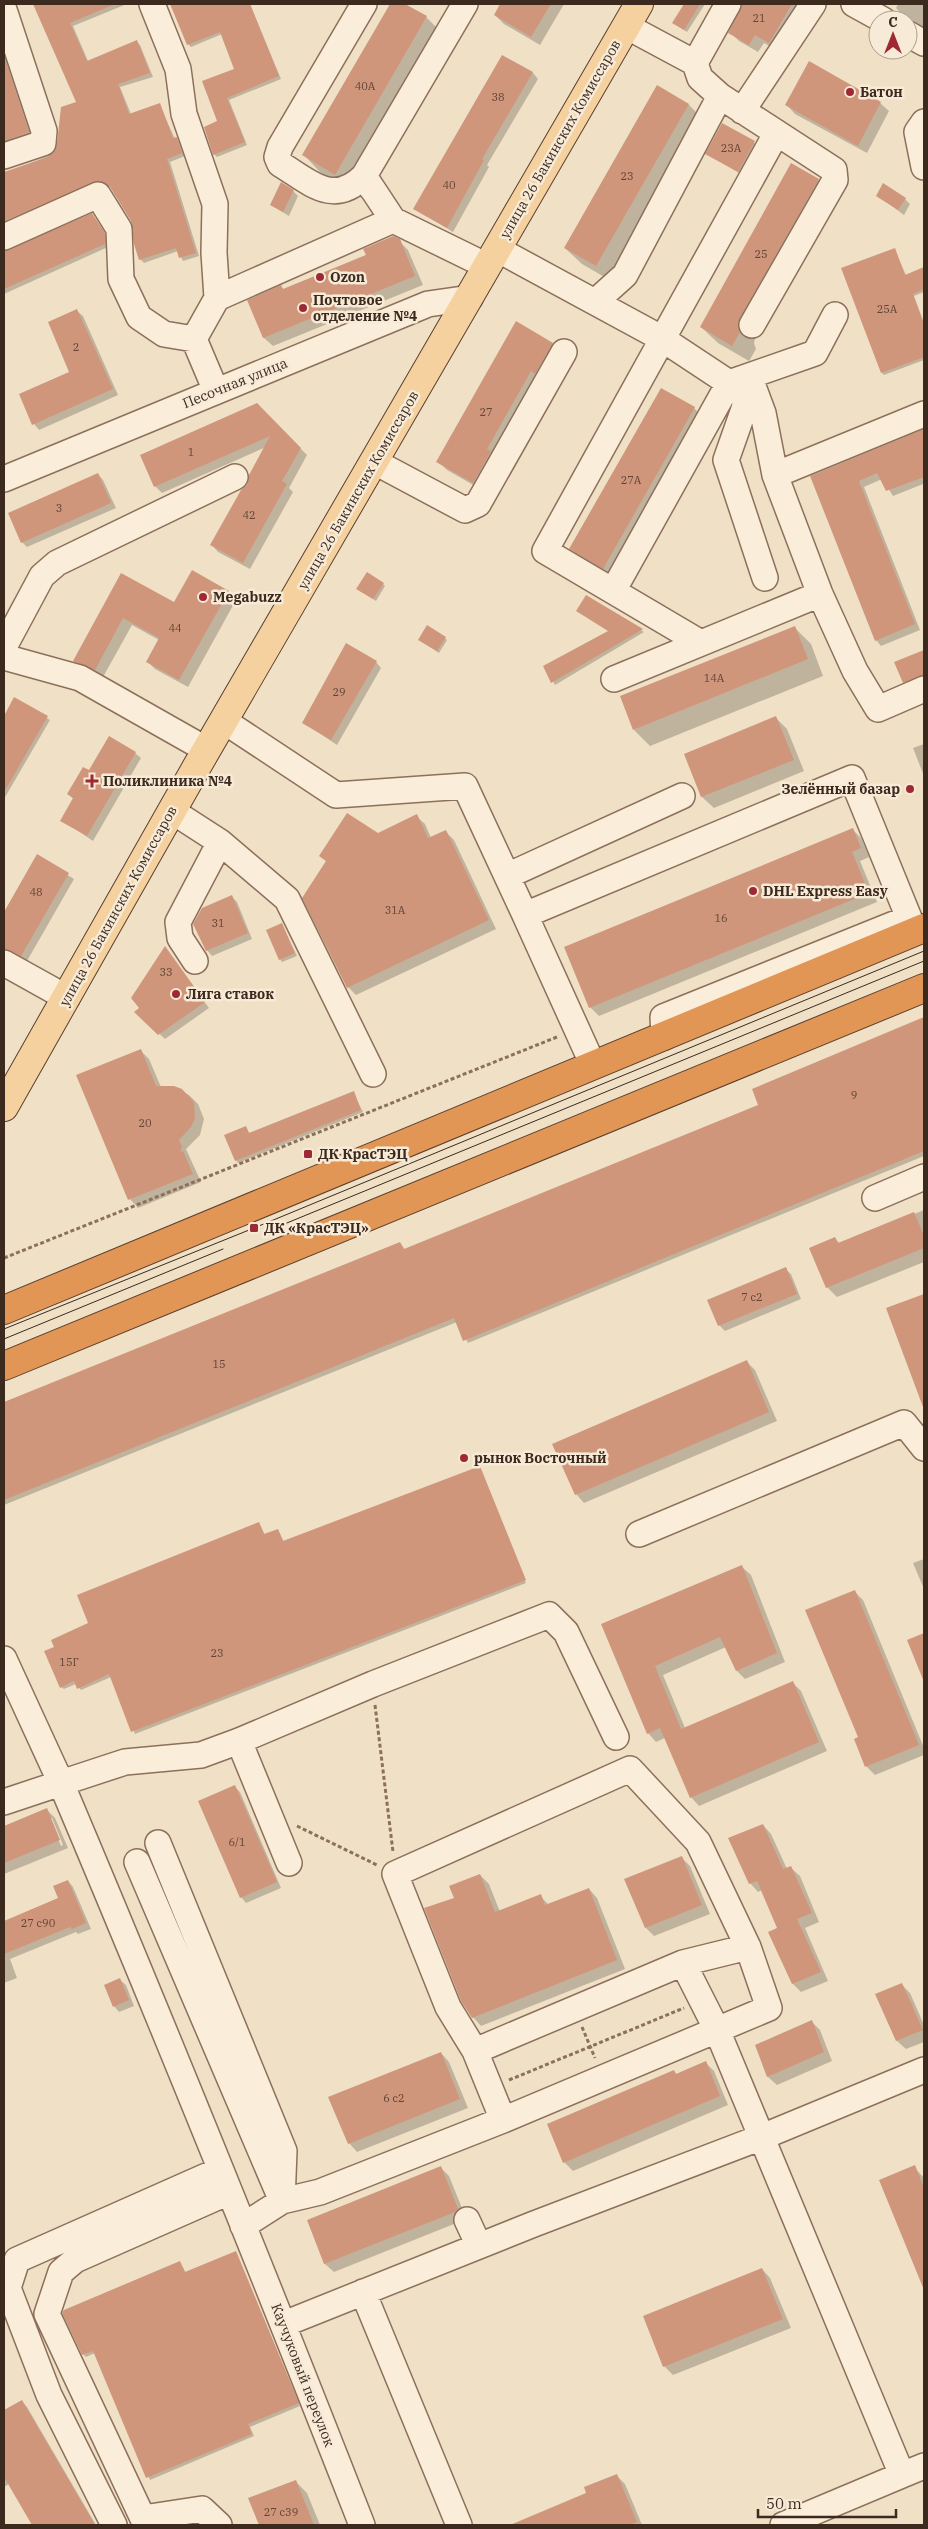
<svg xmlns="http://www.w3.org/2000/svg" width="928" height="2529" font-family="'IBM Plex Serif',serif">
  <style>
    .shadow { fill: #0003; fill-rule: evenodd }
    .building { fill: #cf967b }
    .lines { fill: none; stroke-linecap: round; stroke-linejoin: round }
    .minor-casing { stroke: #8c705b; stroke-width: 28 }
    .major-casing { stroke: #5a3f2f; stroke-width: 30 }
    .highway-casing { stroke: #5a3f2f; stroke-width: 30 }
    .path { stroke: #8c705b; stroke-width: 3; stroke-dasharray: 4 2.5; stroke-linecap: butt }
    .minor { stroke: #faedda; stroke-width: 25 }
    .major { stroke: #f4d19e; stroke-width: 28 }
    .highway { stroke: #e19655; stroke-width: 28 }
    .tram { stroke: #3c2a1f; stroke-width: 1 }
    .poi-dot { fill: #9e2934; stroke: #f7ead6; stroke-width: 2 }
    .labels { text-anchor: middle; stroke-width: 5; stroke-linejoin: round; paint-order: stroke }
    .number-label { font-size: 11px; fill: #614536 }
    .poi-label { font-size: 14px; font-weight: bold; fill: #3c2a1f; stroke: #f7ead6; text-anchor: start }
    .street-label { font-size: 14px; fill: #3c2a1f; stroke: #f7ead6 }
  </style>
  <rect width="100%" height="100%" fill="#f0e0c6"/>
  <path class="shadow" d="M 34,4 L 127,4 L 73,26 L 88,61 L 137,42 L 140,45 L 153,77 L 120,87 L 131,114 L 159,104 L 175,139 L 180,142 L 185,156 L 170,162 L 199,256 L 183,261 L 178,251 L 144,263 L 140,259 L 132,221 L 110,185 L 96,185 L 4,226 L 4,174 L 55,153 L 78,103 Z
    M 172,4 L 250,4 L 281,79 L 229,100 L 247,145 L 217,157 L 214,154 L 219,122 L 236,69 L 222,34 L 191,47 L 188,44 Z
    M 391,4 L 403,4 L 426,17 L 443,34 L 352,190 L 320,172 L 304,155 Z
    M 502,4 L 564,4 L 540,45 L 504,24 L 495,15 Z
    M 682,4 L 705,4 L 687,32 L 676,25 L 684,6 Z
    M 745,4 L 805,4 L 778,51 L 764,43 L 758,52 L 739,41 L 730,32 Z
    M 898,4 L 924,4 L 924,29 L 908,20 L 896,8 Z
    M 4,49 L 31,134 L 4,144 L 4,119 L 8,117 L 4,104 Z
    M 503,57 L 533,73 L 538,79 L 487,165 L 489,167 L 453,232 L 415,209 Z
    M 658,87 L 689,105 L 705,121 L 613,282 L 582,264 L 565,248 Z
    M 880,103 L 889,111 L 867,153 L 795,114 L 787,105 Z
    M 723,124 L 757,145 L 741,174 L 707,154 Z
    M 818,180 L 835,197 L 756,335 L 754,343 L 756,349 L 749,361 L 718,343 L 701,327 Z
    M 293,191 L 298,196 L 289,216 L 271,205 Z
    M 877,195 L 905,199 L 910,204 L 904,215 Z
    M 92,215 L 108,238 L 108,247 L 4,294 L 4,251 L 10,252 Z
    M 399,241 L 408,250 L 423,285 L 273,346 L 264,338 L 249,301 L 281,287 L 284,290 Z
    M 894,249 L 906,275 L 924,269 L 924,292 L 914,296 L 924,323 L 924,360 L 884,375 L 882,373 Z
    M 77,311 L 83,316 L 118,395 L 39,430 L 34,424 L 71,372 Z
    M 516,323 L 553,344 L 561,352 L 482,490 L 447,470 L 438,461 Z
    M 661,390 L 694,408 L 711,425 L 620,584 L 587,565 L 571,548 Z
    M 257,405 L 307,455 L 289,488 L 293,492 L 250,569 L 218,552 L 212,545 L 248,485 L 266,447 L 162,493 L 155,486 Z
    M 924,430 L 924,487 L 923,484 L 893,496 L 882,479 L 864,487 L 920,630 L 881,646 L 876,640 L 812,477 Z
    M 98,474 L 103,480 L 116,508 L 27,547 L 22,542 Z
    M 121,575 L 174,604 L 228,592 L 236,600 L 188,687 L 155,669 L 147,661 L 159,640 L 132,625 L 103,677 L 82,669 L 74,661 Z
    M 383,584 L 385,586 L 376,601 L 360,591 Z
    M 586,597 L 644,632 L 555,685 L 545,666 L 609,632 Z
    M 794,627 L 811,644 L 823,676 L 650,746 L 634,730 Z
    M 445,638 L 447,640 L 439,653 L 422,642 Z
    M 924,651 L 924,677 L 906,684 L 896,663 Z
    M 376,662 L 381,668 L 337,745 L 304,723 Z
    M 15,699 L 50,720 L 4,799 L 4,718 Z
    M 776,718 L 787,729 L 804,771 L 714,808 L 702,797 L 685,755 Z
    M 924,744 L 924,776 L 913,748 Z
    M 135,753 L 141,758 L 93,841 L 62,820 L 74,799 L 68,794 L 90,772 Z
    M 416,816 L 425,824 L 431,838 L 445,831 L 454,840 L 496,929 L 356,995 L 348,987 L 327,862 L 321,856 L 378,834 Z
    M 852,829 L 861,838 L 869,857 L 860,861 L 877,902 L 599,1016 L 590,1007 Z
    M 37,856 L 74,879 L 27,961 L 17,955 L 4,954 L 4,914 Z
    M 232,897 L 237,902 L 252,939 L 212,956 L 207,950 Z
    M 281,924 L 297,956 L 282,962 L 280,959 Z
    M 165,948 L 209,1008 L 165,1039 L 136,1012 L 141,1009 Z
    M 924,1019 L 924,1156 L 468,1343 L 457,1322 L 4,1505 L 4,1403 L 400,1243 L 405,1250 L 760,1106 L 753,1090 Z
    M 140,1050 L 149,1059 L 161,1087 L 174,1087 L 189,1095 L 198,1104 L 204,1119 L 200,1135 L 186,1149 L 201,1182 L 138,1208 L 130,1199 Z
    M 353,1093 L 363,1112 L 238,1163 L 236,1160 L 245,1127 L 250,1134 Z
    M 924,1210 L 924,1262 L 837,1297 L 827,1287 L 835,1238 L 840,1244 Z
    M 785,1269 L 791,1274 L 801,1299 L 725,1331 L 719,1325 Z
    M 924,1295 L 924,1406 L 887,1309 Z
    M 747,1362 L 755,1370 L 777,1421 L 584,1503 L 576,1494 Z
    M 480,1469 L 526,1583 L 135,1734 L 111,1677 L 81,1690 L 76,1684 L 64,1689 L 61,1687 L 56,1648 L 90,1624 L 259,1523 L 265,1535 L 278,1530 L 284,1542 Z
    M 924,1559 L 924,1589 L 913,1563 Z
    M 742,1567 L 751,1575 L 785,1662 L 745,1679 L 737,1671 L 726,1647 L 663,1675 L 685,1728 L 793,1683 L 801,1691 L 827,1751 L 699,1806 L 691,1797 L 665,1738 L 656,1742 L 648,1733 L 603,1625 Z
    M 854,1591 L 863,1600 L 924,1748 L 924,1755 L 875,1775 L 866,1766 L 855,1739 L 860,1738 Z
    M 235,1787 L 240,1792 L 281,1888 L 246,1903 L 241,1897 Z
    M 47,1810 L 55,1818 L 68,1848 L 4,1874 L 4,1827 ZM 50,1818 L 52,1818 L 63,1845 L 61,1846 Z
    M 763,1825 L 771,1834 L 787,1869 L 791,1868 L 800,1876 L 819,1922 L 805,1928 L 828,1981 L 801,1992 L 793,1984 L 770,1932 L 779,1929 L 762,1890 L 758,1892 L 750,1883 Z
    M 681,1857 L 690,1866 L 710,1914 L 654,1936 L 646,1928 L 626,1880 Z
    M 480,1875 L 489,1884 L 500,1912 L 540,1896 L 549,1905 L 589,1889 L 597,1898 L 625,1969 L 481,2026 L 473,2017 Z
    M 68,1881 L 73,1887 L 91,1929 L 78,1934 L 76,1932 L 10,1959 L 17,1978 L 4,1983 L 4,1922 L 60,1899 Z
    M 120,1980 L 126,1985 L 134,2006 L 119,2012 L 114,2006 Z
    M 901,1984 L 910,1993 L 924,2025 L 924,2042 L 906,2049 L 897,2041 L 877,1994 Z
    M 812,2022 L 820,2030 L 832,2061 L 777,2085 L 768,2077 L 756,2046 Z
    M 441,2053 L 449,2062 L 468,2108 L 357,2152 L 349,2143 Z
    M 705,2062 L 714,2071 L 728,2105 L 573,2171 L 564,2162 L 674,2072 L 677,2074 Z
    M 914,2167 L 924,2178 L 924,2281 L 920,2277 Z
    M 441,2168 L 449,2176 L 466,2218 L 464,2220 L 334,2272 L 325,2264 L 308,2221 Z
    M 236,2252 L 300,2406 L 250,2427 L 254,2436 L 150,2480 L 95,2353 L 86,2357 L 83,2354 L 180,2263 L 186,2273 Z
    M 762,2269 L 770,2278 L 791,2328 L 673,2375 L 664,2366 Z
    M 21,2401 L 27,2407 L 96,2525 L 33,2525 L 9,2484 L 4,2487 L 4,2412 Z
    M 616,2475 L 625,2484 L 642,2525 L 529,2525 L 527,2519 L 588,2494 Z
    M 295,2481 L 307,2493 L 320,2525 L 260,2525 L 249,2499 Z"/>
  <path class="building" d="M 33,4 L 115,4 L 70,23 L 87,61 L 137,40 L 150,73 L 118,84 L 129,114 L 160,103 L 173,138 L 177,137 L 182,153 L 167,159 L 196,253 L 179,258 L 176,248 L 139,260 L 134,244 L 131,221 L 110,187 L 99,181 L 4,221 L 4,172 L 48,157 L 54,152 L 57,144 L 61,107 L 76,102 Z
    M 170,4 L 250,4 L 279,76 L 227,98 L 245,142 L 213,155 L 204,127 L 217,121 L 202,81 L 234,69 L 220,32 L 187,45 Z
    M 390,4 L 405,4 L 427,16 L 335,175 L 302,155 Z
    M 500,4 L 551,4 L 531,37 L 494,15 Z
    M 684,4 L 700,4 L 684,30 L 672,23 Z
    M 742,4 L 792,4 L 769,43 L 755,35 L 749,45 L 728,33 Z
    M 4,55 L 29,132 L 4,141 Z
    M 502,55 L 533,72 L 482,159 L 484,160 L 447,228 L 413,209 Z
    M 809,61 L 881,102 L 858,146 L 785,105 Z
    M 657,85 L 689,104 L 596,266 L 564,248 Z
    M 722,123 L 755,141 L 738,172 L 705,154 Z
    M 791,163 L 819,179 L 740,318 L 738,326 L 740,332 L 732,346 L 700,327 Z
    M 281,182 L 294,190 L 283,212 L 270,205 Z
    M 883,183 L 906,198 L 898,210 L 876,196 Z
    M 92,213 L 105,233 L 105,244 L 4,289 L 4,251 Z
    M 393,236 L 400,239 L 415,276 L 263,338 L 247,300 L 281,285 L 283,289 L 366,255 L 363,249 Z
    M 895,248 L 905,275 L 924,267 L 924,289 L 913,294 L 924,325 L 924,357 L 881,373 L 841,268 Z
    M 77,309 L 113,389 L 32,425 L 19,394 L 69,372 L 48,322 Z
    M 516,321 L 553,343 L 535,374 L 531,371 L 487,449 L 491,451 L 473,483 L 436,462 Z
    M 661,388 L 695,407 L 603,569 L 569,549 Z
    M 257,403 L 301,448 L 282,481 L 287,484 L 243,563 L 210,545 L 241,490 L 247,485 L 249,475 L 270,436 L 154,487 L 140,455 Z
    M 924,429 L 924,477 L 886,491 L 877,473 L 859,481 L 915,624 L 875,641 L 810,476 Z
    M 98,473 L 111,503 L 21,543 L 8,513 Z
    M 192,570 L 229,591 L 179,680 L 146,662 L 159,638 L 123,618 L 95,670 L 73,661 L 121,573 L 174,602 Z
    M 367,572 L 384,583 L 373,599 L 356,589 Z
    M 586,595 L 643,629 L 551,683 L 543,666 L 608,631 L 576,611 Z
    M 427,625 L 446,637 L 437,651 L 418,640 Z
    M 795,626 L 808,659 L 633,730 L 620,696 Z
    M 346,643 L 377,661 L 331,740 L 302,723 Z
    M 924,650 L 924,675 L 903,683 L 894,662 Z
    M 14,697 L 48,716 L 4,792 L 4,716 Z
    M 776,716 L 794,760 L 701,797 L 684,754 Z
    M 109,736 L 136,752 L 87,836 L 60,821 L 73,798 L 67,794 L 83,767 L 89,770 Z
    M 347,813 L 378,833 L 417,814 L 428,838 L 446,830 L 489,920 L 347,988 L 302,898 L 326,861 L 319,856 Z
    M 853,828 L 861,848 L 852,852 L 869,893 L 589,1008 L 564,947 Z
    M 37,854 L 69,873 L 21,956 L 4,949 L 4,912 Z
    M 232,895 L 248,933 L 206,951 L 193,924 L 202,908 Z
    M 282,923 L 295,953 L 279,960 L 266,930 Z
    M 165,946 L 205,1002 L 158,1035 L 134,1012 L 139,1008 L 131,998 Z
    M 924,1017 L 924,1151 L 463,1341 L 454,1318 L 4,1500 L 4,1402 L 400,1242 L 404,1249 L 758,1105 L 752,1089 Z
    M 141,1049 L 156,1086 L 174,1086 L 182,1089 L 194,1102 L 195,1119 L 191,1127 L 179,1140 L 182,1147 L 180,1152 L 183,1151 L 193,1174 L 128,1200 L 76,1075 Z
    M 354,1091 L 361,1110 L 235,1161 L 224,1135 L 246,1126 L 249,1133 Z
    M 914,1212 L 924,1236 L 924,1248 L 826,1288 L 809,1248 L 835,1237 L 838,1243 Z
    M 786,1267 L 797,1294 L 718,1326 L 707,1300 Z
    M 924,1294 L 924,1406 L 923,1407 L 886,1308 Z
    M 747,1360 L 769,1412 L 575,1495 L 552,1444 Z
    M 480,1466 L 526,1580 L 131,1732 L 109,1674 L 77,1689 L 74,1681 L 60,1688 L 44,1651 L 54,1647 L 51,1640 L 88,1623 L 77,1595 L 259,1522 L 264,1534 L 278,1529 L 283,1541 Z
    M 742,1565 L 777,1653 L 736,1671 L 720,1637 L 655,1666 L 681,1729 L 793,1681 L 819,1742 L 690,1798 L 660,1728 L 647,1734 L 601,1624 Z
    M 855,1590 L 919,1745 L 865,1767 L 854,1739 L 858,1737 L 805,1610 Z
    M 924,1633 L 924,1682 L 907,1640 Z
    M 235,1785 L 277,1882 L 240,1898 L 198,1801 Z
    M 47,1808 L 60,1840 L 4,1863 L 4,1826 Z
    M 763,1824 L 783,1869 L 791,1866 L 812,1913 L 797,1919 L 821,1972 L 792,1984 L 768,1932 L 777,1928 L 757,1881 L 749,1884 L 728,1838 Z
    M 682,1856 L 702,1905 L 645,1928 L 624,1879 Z
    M 480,1874 L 495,1912 L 541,1894 L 545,1905 L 589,1888 L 617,1960 L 472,2018 L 461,2001 L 424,1908 L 454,1898 L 449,1886 Z
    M 68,1880 L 86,1923 L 72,1929 L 70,1927 L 4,1954 L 4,1921 L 58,1898 L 53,1886 Z
    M 120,1978 L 129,2000 L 113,2007 L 104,1985 Z
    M 902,1983 L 923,2030 L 896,2041 L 875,1994 Z
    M 812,2020 L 824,2052 L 767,2077 L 755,2045 Z
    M 441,2052 L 460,2099 L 348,2144 L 328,2097 Z
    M 706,2061 L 720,2096 L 563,2163 L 547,2124 L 674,2070 L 676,2074 Z
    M 915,2165 L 924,2188 L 924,2290 L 879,2180 Z
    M 441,2166 L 458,2209 L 455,2212 L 324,2264 L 307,2220 Z
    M 236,2251 L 299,2403 L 248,2424 L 252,2434 L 146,2478 L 93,2351 L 82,2355 L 62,2313 L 64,2310 L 180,2261 L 185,2272 Z
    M 762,2268 L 783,2319 L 663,2367 L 643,2316 Z
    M 22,2400 L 95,2525 L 32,2525 L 4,2477 L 4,2410 Z
    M 617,2474 L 637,2522 L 629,2525 L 510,2525 L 586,2493 L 584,2487 Z
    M 296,2480 L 314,2525 L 259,2525 L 248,2498 Z"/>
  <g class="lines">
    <defs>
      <path id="minor" d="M 152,4 L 178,69 L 184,114 L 215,204 L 214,253 L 217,298 L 194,339 L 216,391
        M 364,4 L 280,147 L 277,157 L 280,164 C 310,182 333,207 364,176 L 393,220
        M 854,4 L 883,20
        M 4,10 L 44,131 L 43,143 L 4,156
        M 626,26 L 695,63 L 700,78 L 720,96 L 834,170 L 835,180 L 752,325
        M 908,34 L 924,43
        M 695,63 L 728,4
        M 742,111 L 813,4
        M 924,122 L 917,132 L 924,167
        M 372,189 L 364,176 L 465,4
        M 4,237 L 98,195 L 119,229 L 121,279 L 139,317 L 164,334 L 194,339
        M 497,249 L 661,338 L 729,383 L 815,353 L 835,315
        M 217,298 L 393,220 L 487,266
        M 595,302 L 625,275 L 720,96
        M 750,378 L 763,413 L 775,475 L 820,594 L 855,671 L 878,709 L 924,689
        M 750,378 L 744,409 L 726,460 L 765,578
        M 375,462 L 465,510 L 478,504 L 564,352
        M 775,475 L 924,414
        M 4,479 L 428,304 L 470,298
        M 613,591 L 729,383
        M 701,643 L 545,551 L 776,134
        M 4,647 L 42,576 L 57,563 L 235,477
        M 4,657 L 80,678 L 207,750
        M 614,679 L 820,594
        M 224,721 L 336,795 L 465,786 L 525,915 L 852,778 L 909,918
        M 172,811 L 220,842 L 178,922 L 180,938 L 195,961
        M 220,842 L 287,899 L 373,1074
        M 507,876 L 682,796
        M 525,915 L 593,1065
        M 4,963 L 67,998
        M 664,1037 L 663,1017 L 909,918 L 915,932
        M 875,1198 L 924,1177
        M 639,1534 L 904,1423 L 924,1448
        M 4,1659 L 61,1783 L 125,1762 L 201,1755 L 239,1741 L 373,1684 L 549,1615 L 566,1632 L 616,1737
        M 239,1741 L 289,1863
        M 4,1802 L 61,1783 C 165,2029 265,2277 362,2525
        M 158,1843 L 284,2151 L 282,2201 L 243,2226
        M 137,1862 L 282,2201 L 320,2192 L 503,2120 L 769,2008 L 748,1947 L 698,1842 L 630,1769 L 395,1874 L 448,2007 L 475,2051
        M 683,1963 L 717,2030 L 902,2475 L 783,2525
        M 503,2120 L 475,2051 L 683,1963 L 748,1947
        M 467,2220 L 479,2246
        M 363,2292 L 459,2525
        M 284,2324 L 534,2224 L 762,2137 L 924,2070
        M 902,2475 L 924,2466
        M 143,2518 L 202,2509 L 219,2525
        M 114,2525 L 49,2395 L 8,2288 L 17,2260 L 220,2170
        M 146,2525 L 47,2314 L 61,2272 L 75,2260 L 229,2192"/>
      <path id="major" d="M 4,1107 L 196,768 L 639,4"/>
      <path id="highway" d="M 4,1310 L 924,928
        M 4,1366 L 924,988"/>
    </defs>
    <use href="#minor" class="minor-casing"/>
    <use href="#major" class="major-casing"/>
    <use href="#highway" class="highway-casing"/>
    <path class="path" d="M 4,1258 L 557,1037
      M 375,1705 L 393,1852
      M 297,1826 L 377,1865
      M 582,2027 L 595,2058
      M 509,2080 L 684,2008"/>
    <use href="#minor" class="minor"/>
    <use href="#major" class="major"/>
    <use href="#highway" class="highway"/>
    <path class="tram" d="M 265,1232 L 924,961
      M 4,1329 L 254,1228 L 924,951
      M 4,1339 L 223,1249"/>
  </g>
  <g class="poi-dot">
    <circle cx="850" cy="92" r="5"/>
    <circle cx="320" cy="277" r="5"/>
    <circle cx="303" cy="308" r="5"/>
    <circle cx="203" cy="597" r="5"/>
    <path d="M89.5 773.5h5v5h5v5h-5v5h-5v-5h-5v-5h5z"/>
    <circle cx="910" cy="789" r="5"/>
    <circle cx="753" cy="891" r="5"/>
    <circle cx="176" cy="994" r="5"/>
    <rect x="303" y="1149" width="10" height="10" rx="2.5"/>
    <rect x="249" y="1223" width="10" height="10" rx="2.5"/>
    <circle cx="464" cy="1458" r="5"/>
  </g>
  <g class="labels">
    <g class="number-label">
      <text x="759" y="22">21</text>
      <text x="365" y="90">40А</text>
      <text x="498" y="101">38</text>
      <text x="731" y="152">23А</text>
      <text x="627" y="180">23</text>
      <text x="449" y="189">40</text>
      <text x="761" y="258">25</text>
      <text x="887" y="313">25А</text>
      <text x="76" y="351">2</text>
      <text x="486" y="416">27</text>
      <text x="191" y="456">1</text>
      <text x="631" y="484">27А</text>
      <text x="59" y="512">3</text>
      <text x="249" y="519">42</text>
      <text x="175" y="632">44</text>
      <text x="714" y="682">14А</text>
      <text x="339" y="696">29</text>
      <text x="36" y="896">48</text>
      <text x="395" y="914">31А</text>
      <text x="721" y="922">16</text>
      <text x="218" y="927">31</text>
      <text x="166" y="976">33</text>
      <text x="854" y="1099">9</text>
      <text x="145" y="1127">20</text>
      <text x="752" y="1301">7 с2</text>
      <text x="219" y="1368">15</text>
      <text x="217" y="1657">23</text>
      <text x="69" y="1666">15Г</text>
      <text x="237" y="1846">6/1</text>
      <text x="38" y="1927">27 с90</text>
      <text x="394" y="2102">6 с2</text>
      <text x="281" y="2516">27 с39</text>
    </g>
    <g class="poi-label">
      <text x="860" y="97">Батон</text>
      <text x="330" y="282">Ozon</text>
      <text x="313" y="305">Почтовое<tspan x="313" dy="16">отделение №4</tspan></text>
      <text x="213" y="602">Megabuzz</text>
      <text x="103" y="786">Поликлиника №4</text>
      <text x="900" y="794" text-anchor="end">Зелённый базар</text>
      <text x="763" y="896">DHL Express Easy</text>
      <text x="186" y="999">Лига ставок</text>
      <text x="318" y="1159">ДК КрасТЭЦ</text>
      <text x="264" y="1233">ДК «КрасТЭЦ»</text>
      <text x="474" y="1463">рынок Восточный</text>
    </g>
    <g class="street-label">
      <text transform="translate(560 139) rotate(-60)" y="5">улица 26 Бакинских Комиссаров</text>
      <text transform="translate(235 383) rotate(-22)" y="5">Песочная улица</text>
      <text transform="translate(358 490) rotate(-60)" y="5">улица 26 Бакинских Комиссаров</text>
      <text transform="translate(118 906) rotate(-61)" y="5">улица 26 Бакинских Комиссаров</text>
      <text transform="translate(303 2375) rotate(69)" y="5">Каучуковый переулок</text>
    </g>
  </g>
  <rect width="928" height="2529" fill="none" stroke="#3c2a1f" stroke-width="10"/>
  <g transform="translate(893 35)"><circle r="24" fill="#f7ead6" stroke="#ac9d8d"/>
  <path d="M0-4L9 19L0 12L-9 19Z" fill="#9e2934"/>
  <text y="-8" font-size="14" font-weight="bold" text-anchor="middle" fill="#3c2a1f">С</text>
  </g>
  <path d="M758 2509v8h138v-8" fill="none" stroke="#3c2a1f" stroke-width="2.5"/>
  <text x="766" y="2509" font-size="15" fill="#3c2a1f" stroke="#f7ead6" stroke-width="4" paint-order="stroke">50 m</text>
</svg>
